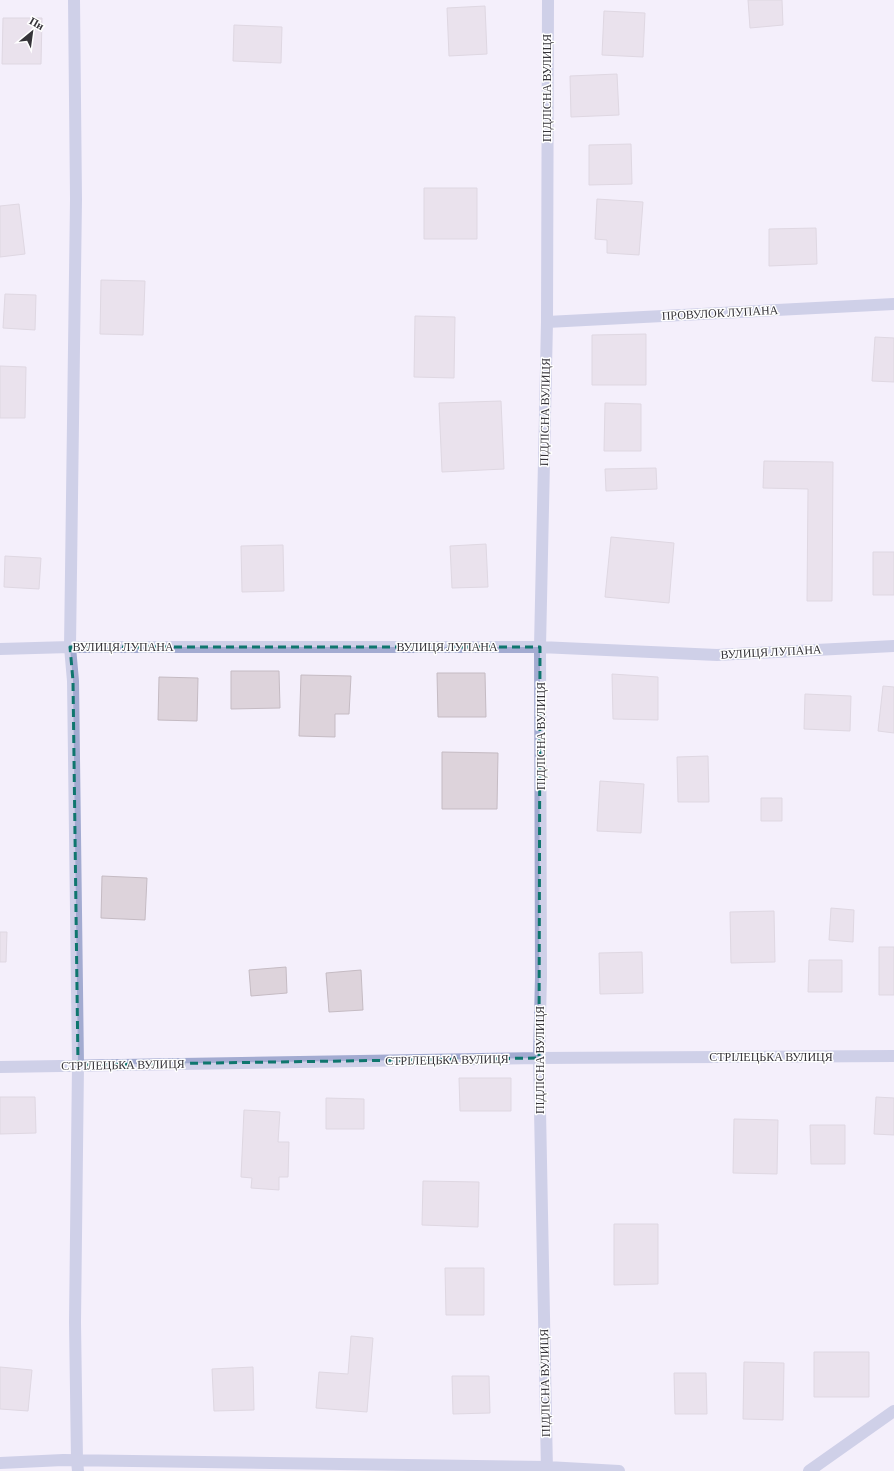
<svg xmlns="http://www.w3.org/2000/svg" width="894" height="1471" font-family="'Crimson Pro',serif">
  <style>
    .building { fill: #ddd3db; stroke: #c5bbc3 }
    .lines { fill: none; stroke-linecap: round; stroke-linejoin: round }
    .street { stroke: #a3abd1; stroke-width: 12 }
    .marked { fill: none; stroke: #0f766e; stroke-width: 3; stroke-dasharray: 8 5; stroke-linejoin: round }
    .labels { text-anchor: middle; stroke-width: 3; stroke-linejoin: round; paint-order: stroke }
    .street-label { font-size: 12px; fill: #353338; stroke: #fff }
  </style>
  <rect width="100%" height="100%" fill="#f4effb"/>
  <path class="building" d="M 748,0 L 782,0 L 783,25 L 750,28 Z
    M 485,6 L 487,54 L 449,56 L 447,8 Z
    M 604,11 L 645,13 L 643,57 L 602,55 Z
    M 3,18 L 42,18 L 41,64 L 2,64 Z
    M 234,25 L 282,27 L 281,63 L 233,61 Z
    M 617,74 L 619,115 L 571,117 L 570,76 Z
    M 631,144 L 632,184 L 589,185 L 589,145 Z
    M 424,188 L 477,188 L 477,239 L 424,239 Z
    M 597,199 L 643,202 L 639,255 L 607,253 L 607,240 L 595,239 Z
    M 19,204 L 25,254 L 0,257 L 0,206 Z
    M 816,228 L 817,264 L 769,266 L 769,229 Z
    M 101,280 L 145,281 L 143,335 L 100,334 Z
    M 5,294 L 36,295 L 35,330 L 3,328 Z
    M 415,316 L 455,317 L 454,378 L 414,377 Z
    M 646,334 L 646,385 L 592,385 L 592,335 Z
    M 875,337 L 894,338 L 894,382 L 872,381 Z
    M 0,366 L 26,367 L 25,418 L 0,418 Z
    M 501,401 L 504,469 L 442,472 L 439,403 Z
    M 605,403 L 641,404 L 641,451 L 604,451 Z
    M 764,461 L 833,462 L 832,601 L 807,601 L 808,489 L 763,488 Z
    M 656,468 L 657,489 L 606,491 L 605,469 Z
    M 611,537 L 674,543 L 669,603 L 605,597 Z
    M 486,544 L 488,587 L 452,588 L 450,546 Z
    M 283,545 L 284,591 L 242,592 L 241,546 Z
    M 873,552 L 894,552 L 894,595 L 873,595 Z
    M 5,556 L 41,558 L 39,589 L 4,587 Z
    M 231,671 L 279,671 L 280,708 L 231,709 Z
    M 437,673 L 485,673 L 486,717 L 438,717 Z
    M 612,674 L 658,677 L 658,720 L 613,719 Z
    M 301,675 L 351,676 L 349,714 L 335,714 L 335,737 L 299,736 Z
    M 159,677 L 198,678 L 197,721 L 158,720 Z
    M 883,686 L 894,687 L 894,733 L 878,731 Z
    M 805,694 L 851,696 L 850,731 L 804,729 Z
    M 442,752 L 498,753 L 497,809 L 442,809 Z
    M 708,756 L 709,802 L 678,802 L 677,757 Z
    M 600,781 L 644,784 L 641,833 L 597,831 Z
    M 761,798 L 782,798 L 782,821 L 761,821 Z
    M 102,876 L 147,878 L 145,920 L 101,918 Z
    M 831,908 L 854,910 L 853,942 L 829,940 Z
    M 774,911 L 775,962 L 731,963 L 730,912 Z
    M 0,932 L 7,932 L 6,962 L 0,962 Z
    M 879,947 L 894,947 L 894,995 L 879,995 Z
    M 642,952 L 643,993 L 600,994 L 599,953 Z
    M 809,960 L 842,960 L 842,992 L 808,992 Z
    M 286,967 L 287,993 L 251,996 L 249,970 Z
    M 361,970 L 363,1010 L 329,1012 L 326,973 Z
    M 459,1078 L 511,1078 L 511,1111 L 460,1111 Z
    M 0,1097 L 35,1097 L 36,1133 L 0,1134 Z
    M 876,1097 L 894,1098 L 894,1135 L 874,1134 Z
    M 326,1098 L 364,1099 L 364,1129 L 326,1129 Z
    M 244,1110 L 280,1112 L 278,1142 L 289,1142 L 288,1177 L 279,1177 L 279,1190 L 251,1188 L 252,1178 L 241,1177 Z
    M 734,1119 L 778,1120 L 777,1174 L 733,1173 Z
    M 810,1125 L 845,1125 L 845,1164 L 811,1164 Z
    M 423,1181 L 479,1182 L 478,1227 L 422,1225 Z
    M 614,1224 L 658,1224 L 658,1284 L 614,1285 Z
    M 445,1268 L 484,1268 L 484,1315 L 446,1315 Z
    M 351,1336 L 373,1338 L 367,1412 L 316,1408 L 319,1372 L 348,1374 Z
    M 814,1352 L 869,1352 L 869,1397 L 814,1397 Z
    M 744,1362 L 784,1363 L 783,1420 L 743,1419 Z
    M 0,1367 L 32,1370 L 28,1411 L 0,1409 Z
    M 253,1367 L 254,1410 L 214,1411 L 212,1369 Z
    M 674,1373 L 706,1373 L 707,1414 L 675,1414 Z
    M 452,1376 L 489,1376 L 490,1413 L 453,1414 Z"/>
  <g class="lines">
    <path class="street" d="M 74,0 L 76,199 L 70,647 L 73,681 L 78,1065 L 75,1322 L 77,1461 L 78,1471
      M 547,322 L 894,304
      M 0,649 L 70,647 L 540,647 L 717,655 L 894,646
      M 0,1067 L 539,1058 L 894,1056
      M 0,1463 L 63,1460 L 547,1467 L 619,1471
      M 547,1471 L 539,1058 L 541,977 L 540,647 L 547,322 L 548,0
      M 809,1471 L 894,1411"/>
  </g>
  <path d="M0 0H894V1471H0ZM 70,647 L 540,647 L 539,1058 L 78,1065 L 73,681 Z" fill="#f4effb" fill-opacity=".55" fill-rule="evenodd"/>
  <path class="marked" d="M 70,647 L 540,647 L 539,1058 L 78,1065 L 73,681 Z"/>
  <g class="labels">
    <g class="street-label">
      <text transform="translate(547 88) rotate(-90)" y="4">ПІДЛІСНА ВУЛИЦЯ</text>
      <text transform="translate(720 313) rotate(-3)" y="4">ПРОВУЛОК ЛУПАНА</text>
      <text transform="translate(545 412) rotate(-89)" y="4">ПІДЛІСНА ВУЛИЦЯ</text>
      <text x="123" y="651">ВУЛИЦЯ ЛУПАНА</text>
      <text x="447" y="651">ВУЛИЦЯ ЛУПАНА</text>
      <text transform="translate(771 652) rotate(-3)" y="4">ВУЛИЦЯ ЛУПАНА</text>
      <text transform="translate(541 736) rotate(-90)" y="4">ПІДЛІСНА ВУЛИЦЯ</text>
      <text x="771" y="1061">СТРІЛЕЦЬКА ВУЛИЦЯ</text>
      <text transform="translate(447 1060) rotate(-1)" y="4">СТРІЛЕЦЬКА ВУЛИЦЯ</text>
      <text transform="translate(540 1060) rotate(-90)" y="4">ПІДЛІСНА ВУЛИЦЯ</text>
      <text transform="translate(123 1065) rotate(-1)" y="4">СТРІЛЕЦЬКА ВУЛИЦЯ</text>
      <text transform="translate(545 1383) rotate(-91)" y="4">ПІДЛІСНА ВУЛИЦЯ</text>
    </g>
  </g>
  <g transform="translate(32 32) rotate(29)" stroke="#ffffff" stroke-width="3" paint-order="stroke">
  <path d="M0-3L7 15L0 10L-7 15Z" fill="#353338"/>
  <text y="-6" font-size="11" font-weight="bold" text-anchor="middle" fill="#353338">Пн</text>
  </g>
</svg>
